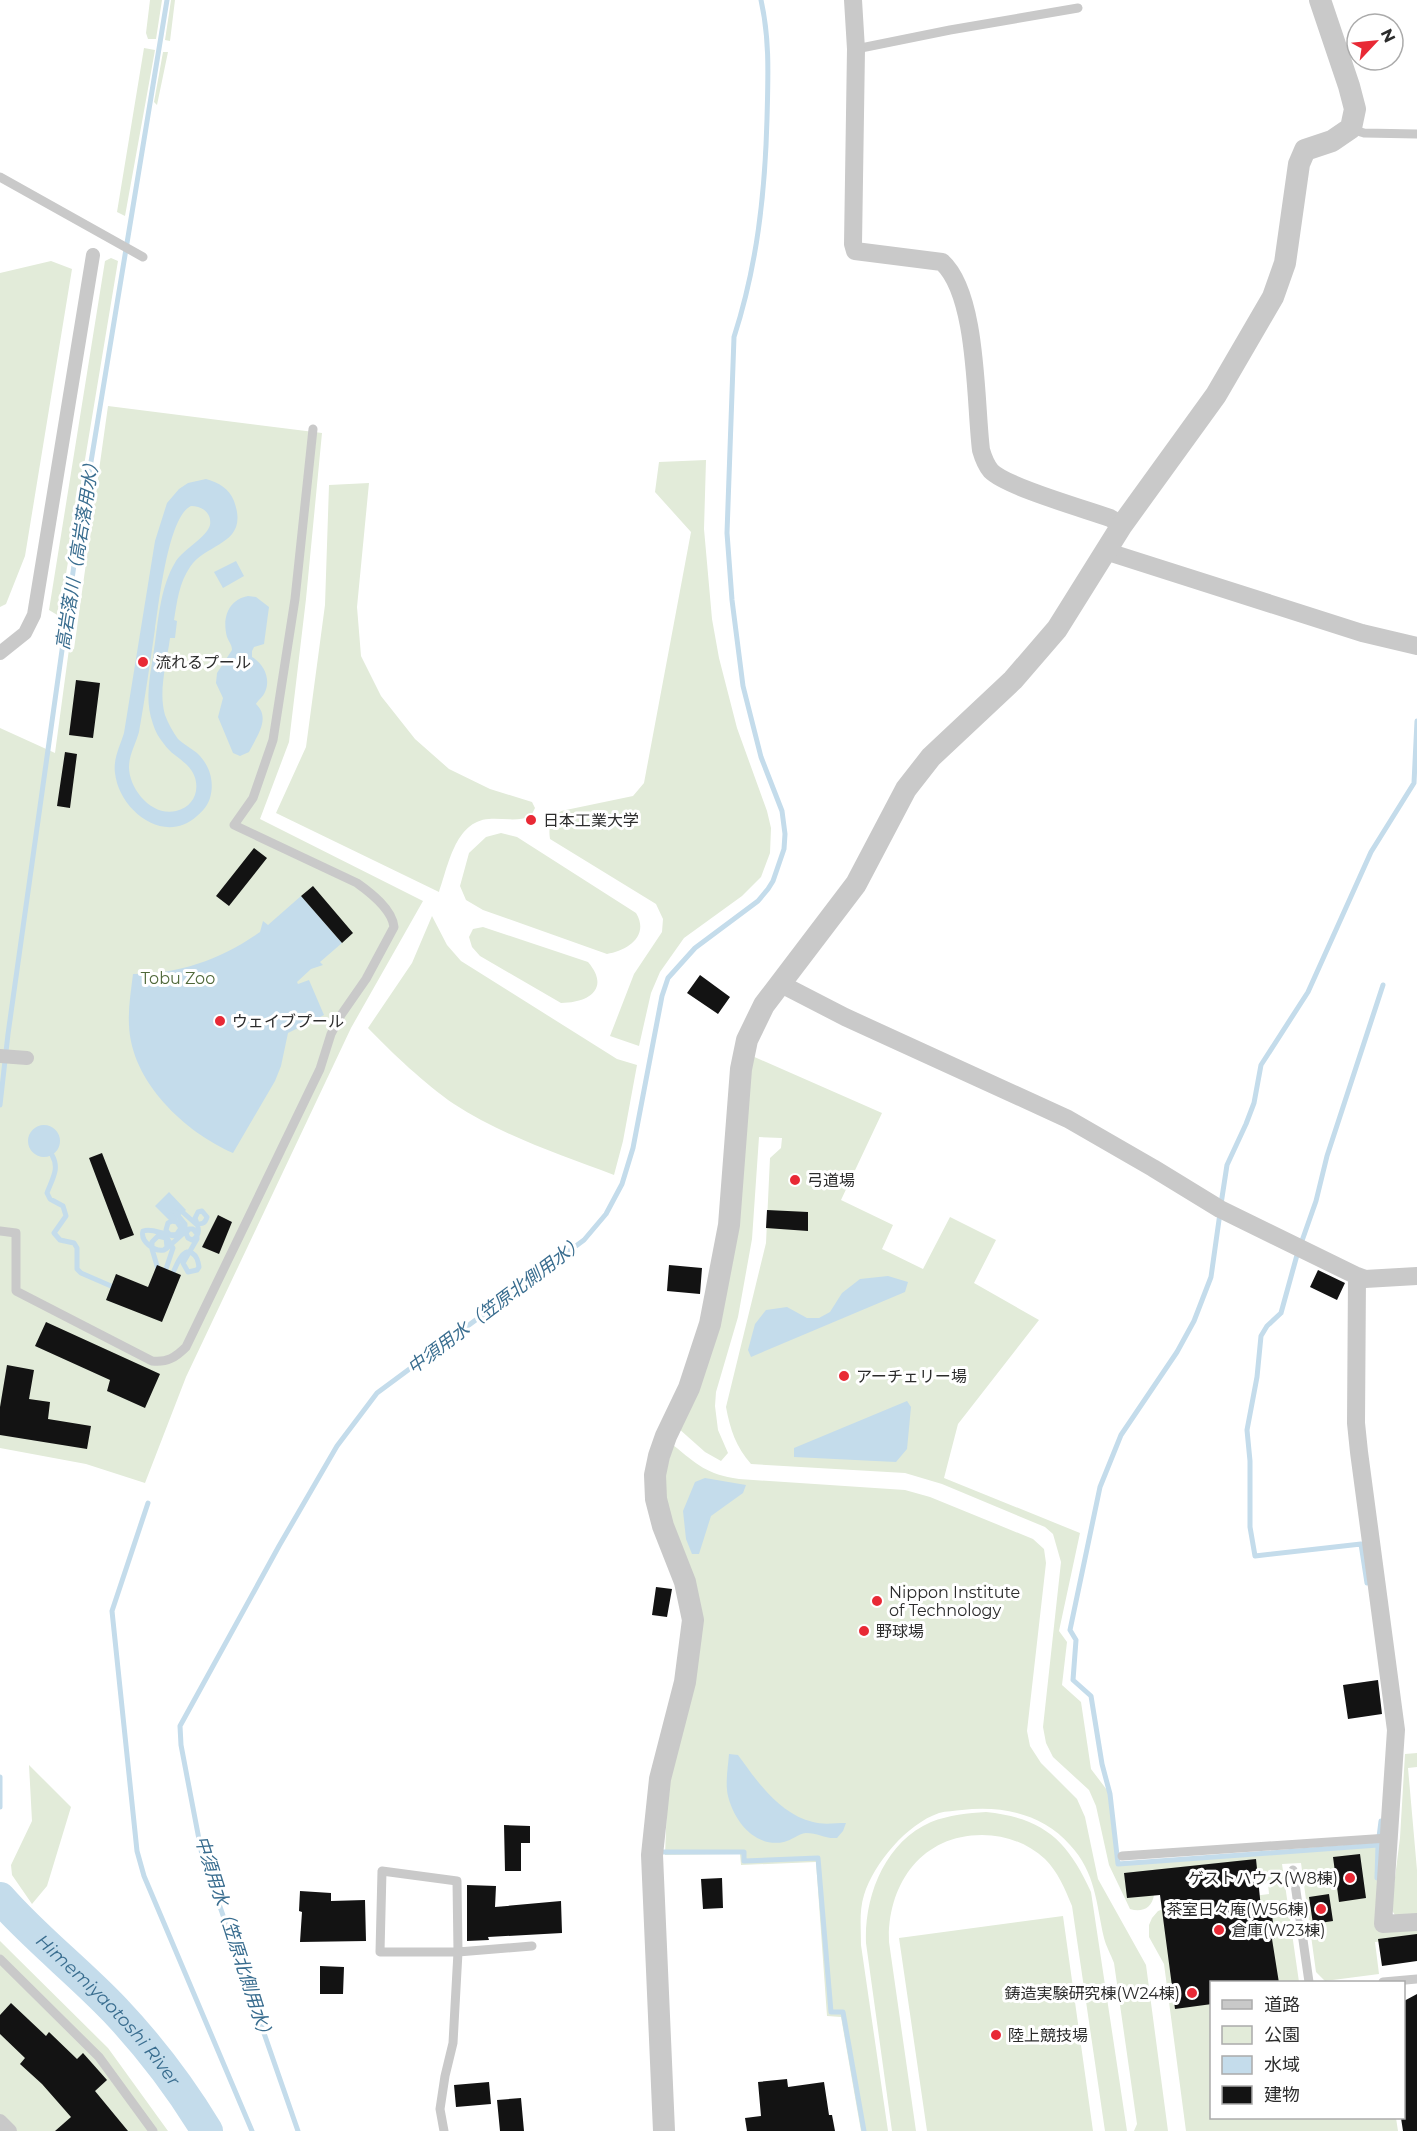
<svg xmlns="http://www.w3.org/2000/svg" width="1417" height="2131" font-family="Montserrat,'Noto Sans JP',sans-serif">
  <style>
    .green { fill: #e2ebd9 }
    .water { fill: #c4dceb; fill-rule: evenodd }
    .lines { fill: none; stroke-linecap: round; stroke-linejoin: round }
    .stream { stroke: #c4dceb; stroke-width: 5 }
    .river { stroke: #c4dceb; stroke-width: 32 }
    .building { fill: #131313 }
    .service { stroke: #c9c9c9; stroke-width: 9 }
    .pedestrian { stroke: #c9c9c9; stroke-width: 14 }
    .minor { stroke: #c9c9c9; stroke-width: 18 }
    .tertiary { stroke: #c9c9c9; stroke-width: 22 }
    .poi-dot { fill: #e82935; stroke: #fff; stroke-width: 2 }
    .labels { text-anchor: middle; stroke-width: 6; stroke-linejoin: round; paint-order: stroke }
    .poi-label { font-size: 16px; fill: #2c2c2c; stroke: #fff; text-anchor: start }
    .park-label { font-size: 16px; fill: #4f6839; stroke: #fff }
    .water-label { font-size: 18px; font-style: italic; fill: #396d8f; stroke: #fff }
  </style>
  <rect width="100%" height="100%" fill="#fff"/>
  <path class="green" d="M 150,0 L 162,0 L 156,39 L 148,39 L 146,33 Z
    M 171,0 L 175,0 L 170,41 L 165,40 Z
    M 144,48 L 155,50 L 125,216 L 117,212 Z
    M 163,52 L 168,52 L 157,105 L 154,102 Z
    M 111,258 L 118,261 L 59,616 L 49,610 L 105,261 Z
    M 51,261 L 72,269 L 25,556 L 6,604 L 0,607 L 0,273 Z
    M 108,406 L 322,433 L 306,599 L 289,742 L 260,819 L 423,901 L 351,1028 L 186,1377 L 145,1483 L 86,1464 L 0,1448 L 0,728 L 55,753 L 69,649 L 74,649 Z
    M 706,460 L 704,529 L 712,619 L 719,658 L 737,728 L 767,811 L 771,828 L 770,853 L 761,877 L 742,896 L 684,938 L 660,972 L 651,993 L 639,1046 L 610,1036 L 634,974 L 662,932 L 663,919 L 656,904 L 550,839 C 548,826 551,819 561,811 L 633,796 L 644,783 L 691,532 L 655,492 L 659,462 Z
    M 369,483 L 357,607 L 361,656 L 381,696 L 415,739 L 449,769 L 490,789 L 532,802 L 535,808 L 531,816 C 518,822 503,818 489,819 C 455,821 448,867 439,892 L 276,813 L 306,747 L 325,605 L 329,485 Z
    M 501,833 L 517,837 L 636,913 C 650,936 627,951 607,954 L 483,910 L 466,900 L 460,886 L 469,853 L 486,837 Z
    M 432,916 L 447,945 L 461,961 L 617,1059 L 637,1065 L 623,1141 L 614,1175 C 561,1155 501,1135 454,1104 C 425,1084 392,1053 368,1028 L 412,963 Z
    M 483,927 L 588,962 C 611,989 588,1003 561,1003 L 480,956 L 472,947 L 469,937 L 473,929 Z
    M 750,1055 L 882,1113 L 841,1200 L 893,1225 L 882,1249 L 923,1269 L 950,1217 L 996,1240 L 974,1283 L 1039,1320 L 958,1424 L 944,1478 L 1080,1533 L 1059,1631 L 1067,1642 L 1062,1685 L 1081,1702 L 1091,1769 L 1110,1794 L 1118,1864 L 1378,1845 L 1377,1929 L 1417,1927 L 1417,1937 L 1375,1942 L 1379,1974 L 1325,1981 L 1316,1972 L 1301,1863 L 1282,1864 L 1299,1982 L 1212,1982 L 1212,2118 L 1396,2118 L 1398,2131 L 1186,2131 L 1164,1964 L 1149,1937 L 1149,1925 L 1152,1918 L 1158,1911 L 1169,1907 L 1269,1894 L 1268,1883 L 1154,1895 C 1152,1908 1142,1913 1130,1909 L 1109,1865 L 1096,1806 L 1089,1790 L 1053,1757 L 1046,1743 L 1043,1727 L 1061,1562 L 1053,1534 L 1045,1527 L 942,1484 L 905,1473 L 751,1464 C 736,1447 730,1429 726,1407 L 766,1243 L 770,1158 L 781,1148 L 782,1138 L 759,1137 L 752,1239 L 738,1317 L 716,1392 L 715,1406 L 718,1430 L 728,1453 L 721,1461 L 705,1452 L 678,1428 L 698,1392 Z
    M 673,1445 C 698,1465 706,1474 739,1479 L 905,1490 L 930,1497 L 1033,1539 L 1044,1549 L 1046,1563 L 1027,1731 L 1030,1746 L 1041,1763 L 1077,1799 L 1085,1817 L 1098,1879 L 1146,1965 L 1168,2131 L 1134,2131 L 1137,2124 L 1114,1963 C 1111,1955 1106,1946 1104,1938 C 1096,1903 1096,1873 1070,1845 C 1043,1814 1001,1805 962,1810 C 955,1811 946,1811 939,1813 C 907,1824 874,1863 864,1895 C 859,1911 861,1928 861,1945 L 888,2131 L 861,2131 L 841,2017 L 827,2016 L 816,1862 L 741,1865 L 740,1854 L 665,1855 L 668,1779 L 697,1661 L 664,1496 L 666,1471 Z
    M 1417,1753 L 1417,1767 L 1408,1768 L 1417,1870 L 1417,1917 L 1397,1918 L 1391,1909 L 1400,1838 L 1405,1754 Z
    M 29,1765 L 71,1807 L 47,1886 L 32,1904 L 12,1875 L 11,1865 L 32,1821 Z
    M 986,1812 C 1044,1818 1068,1841 1091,1892 L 1127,2131 L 1105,2131 L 1072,1906 C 1065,1889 1058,1872 1045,1859 C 1027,1843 1006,1835 982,1835 C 921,1835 887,1885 889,1942 L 916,2131 L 892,2131 L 866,1943 C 864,1896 885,1842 931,1822 C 949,1815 968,1813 986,1812 Z
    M 1063,1916 L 1093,2131 L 927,2131 L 899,1938 Z
    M 0,1941 L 108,2048 L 168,2131 L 0,2131 Z"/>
  <path class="water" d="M 206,479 C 219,483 229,488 234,501 C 250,545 207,542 190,567 C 179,583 177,602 174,620 L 177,621 L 175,638 L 170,638 C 167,662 158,691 165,715 C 168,723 173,732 178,739 C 183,744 191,748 197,753 C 209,764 215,781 210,798 C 208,805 203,811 197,816 C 164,846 119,810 115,773 C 113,759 120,746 124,733 L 155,541 L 167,503 L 179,489 L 188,483 ZM 191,506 C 202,506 212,513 210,525 C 207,537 184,549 176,561 C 159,588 158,626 153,657 C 149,680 145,702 153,724 C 155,731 159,738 164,744 C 170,753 180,758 187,765 C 203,781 198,806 176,811 C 152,817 129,789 129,767 C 129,755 136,743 139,732 C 145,698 150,663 155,629 C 159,604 168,516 191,506 Z
    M 236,561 L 244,576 L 223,588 L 214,572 Z
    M 248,596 L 256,597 L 269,607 L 264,644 L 254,647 L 252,651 L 252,657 C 264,664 271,679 265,692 C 263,697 258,700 256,704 C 271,718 257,736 249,752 L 240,756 L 233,753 L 218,717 L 223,698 L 216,683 L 217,673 L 232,650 C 232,645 229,642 227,637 C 222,618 228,600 248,596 Z
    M 301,896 L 342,943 L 320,962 L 323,965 L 311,969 L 297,982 L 298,984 L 309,980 L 324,1015 L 288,1033 L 281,1066 L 275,1081 L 233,1153 C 185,1132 131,1082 129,1025 C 128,1008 131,991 133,974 C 180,974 222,959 260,932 L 263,921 L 268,925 Z
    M28 1141a16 16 0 1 1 32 0a16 16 0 1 1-32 0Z
    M 169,1192 L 186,1210 L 172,1223 L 155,1206 Z
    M 888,1276 L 908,1282 L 905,1292 L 751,1357 L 748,1350 L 755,1324 L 766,1310 L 787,1307 L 807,1318 L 819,1318 L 830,1312 L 842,1293 L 860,1279 Z
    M 907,1401 L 911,1407 L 907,1449 L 896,1462 L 794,1457 L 794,1448 Z
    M 705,1478 L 746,1485 L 743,1493 L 711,1516 L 699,1554 L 692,1554 L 686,1539 L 683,1511 L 695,1482 Z
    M 729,1754 L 738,1755 C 757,1781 779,1814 813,1822 C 823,1825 835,1823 846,1823 L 843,1831 L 837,1838 C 825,1839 818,1833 806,1833 C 798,1834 792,1840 784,1842 C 755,1848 734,1821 728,1796 C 725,1784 728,1767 729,1754 Z"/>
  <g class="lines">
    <path class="stream" d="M 0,1105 L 8,1034 L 74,565 L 167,0
      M 52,1155 C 60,1169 52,1179 47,1193 L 50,1199 L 63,1206 L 66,1216 L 54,1233 L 60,1240 L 74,1243 L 77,1248 L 77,1269 L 81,1273 L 111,1286
      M 1221,1204 L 1227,1165 L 1246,1124 L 1254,1103 L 1261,1065 L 1308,992 L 1371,852 L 1414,783 L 1417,721
      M 1220,1213 L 1211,1277 L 1194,1321 L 1177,1352 L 1121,1435 L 1100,1487 L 1070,1630 L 1076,1640 L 1073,1680 L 1091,1696 L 1102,1764 L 1110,1794 L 1118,1864 L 1378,1845
      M 166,1249 L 185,1232 L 185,1224 L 175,1212
      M 158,1269 L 152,1249 L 152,1242 L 158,1236 L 166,1238 L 167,1247 L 164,1250 C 154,1252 140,1241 143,1231 C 155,1227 165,1238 177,1234 L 181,1228 L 177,1222 L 172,1221 L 168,1223 L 166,1230 C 171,1239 180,1237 182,1228 L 171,1215
      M 165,1272 L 173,1248 L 167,1238
      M 171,1278 C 174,1271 182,1246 192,1253 C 197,1256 198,1261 199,1267 L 197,1270 L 188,1272 L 183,1263 L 197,1239 L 197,1234 L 193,1229 L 189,1229 L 186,1233 L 188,1238 L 192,1240 C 202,1235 198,1226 195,1218 L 198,1212 L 202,1211 L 207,1217 C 205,1224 202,1224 196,1224 L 178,1208
      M 148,1503 L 112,1611 L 137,1851 L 144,1876 L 252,2131
      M 1367,1583 L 1361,1544 L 1255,1556 L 1250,1527 L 1250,1461 L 1247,1430 L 1257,1377 L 1261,1336 L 1267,1326 L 1281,1313 L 1297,1255 L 1316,1201 L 1327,1156 L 1383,985
      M 0,1777 L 0,1807
      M 660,1849 L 660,1852 L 744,1852 L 744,1861 L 818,1858 L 831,2012 L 843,2012 L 864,2131
      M 1377,1878 L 1378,1845 L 1381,1821
      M 298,2131 L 202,1855 L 181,1745 L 180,1726 L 279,1546 L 337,1446 L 377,1393 L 584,1240 L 606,1214 L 622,1184 L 633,1148 L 662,996 L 668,978 L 695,948 L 758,901 L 768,889 L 773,881 L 784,849 L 785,834 L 782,811 L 761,757 L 743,686 L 732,600 L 727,533 L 734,337 C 757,266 765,194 767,119 C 768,78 770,40 761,0"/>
    <path class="river" id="s1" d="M 0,1898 C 35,1938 78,1971 115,2010 C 150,2047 181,2088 207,2131"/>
  </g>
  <path class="building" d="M 76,680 L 100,683 L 93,738 L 69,735 Z
    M 65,752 L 77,754 L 70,808 L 57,806 Z
    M 254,848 L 267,858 L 229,906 L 216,896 Z
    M 313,886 L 353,933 L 342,943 L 301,896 Z
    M 700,975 L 730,997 L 718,1014 L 687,993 Z
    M 102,1153 L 134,1235 L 120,1240 L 89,1158 Z
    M 767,1210 L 808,1212 L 808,1231 L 766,1228 Z
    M 218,1215 L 232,1222 L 219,1254 L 202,1247 Z
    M 157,1265 L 181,1275 L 162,1322 L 106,1300 L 116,1274 L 148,1287 Z
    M 669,1265 L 702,1268 L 700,1294 L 667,1291 Z
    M 1318,1270 L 1345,1283 L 1337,1300 L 1310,1287 Z
    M 46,1322 L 160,1374 L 145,1408 L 107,1391 L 110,1380 L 35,1346 Z
    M 7,1365 L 34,1370 L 29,1399 L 50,1402 L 48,1419 L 91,1426 L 87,1449 L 0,1435 L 0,1407 Z
    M 656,1587 L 672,1589 L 667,1617 L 652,1615 Z
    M 1378,1680 L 1382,1714 L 1348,1719 L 1343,1685 Z
    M 504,1825 L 530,1826 L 530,1843 L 521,1843 L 521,1871 L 505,1871 Z
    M 1360,1854 L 1366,1898 L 1339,1902 L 1333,1857 Z
    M 1256,1859 L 1261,1908 L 1271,1907 L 1275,1939 L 1272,1939 L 1279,1983 L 1212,1983 L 1212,2004 L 1175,2009 L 1160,1895 L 1127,1898 L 1124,1873 Z
    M 722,1878 L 723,1908 L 703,1909 L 701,1879 Z
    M 467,1885 L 496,1886 L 495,1907 L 561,1901 L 562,1933 L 488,1937 L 489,1940 L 467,1941 Z
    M 300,1891 L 331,1893 L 331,1901 L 365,1900 L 366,1941 L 300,1942 L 302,1912 L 299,1911 Z
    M 1329,1894 L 1333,1921 L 1313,1924 L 1309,1897 Z
    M 1417,1934 L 1417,1961 L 1382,1966 L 1378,1939 Z
    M 320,1966 L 344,1967 L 343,1994 L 320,1994 Z
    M 1417,1994 L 1417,2131 L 1403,2131 L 1401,2118 L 1404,2118 L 1404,2001 Z
    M 11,2003 L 46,2036 L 49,2032 L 77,2059 L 83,2053 L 107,2080 L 95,2091 L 128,2131 L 55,2131 L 71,2117 L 42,2084 L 20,2064 L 25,2058 L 0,2034 L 0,2015 Z
    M 787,2079 L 788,2087 L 824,2082 L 829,2115 L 832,2115 L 835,2131 L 747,2131 L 745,2118 L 761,2116 L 758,2082 Z
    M 489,2082 L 491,2104 L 456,2107 L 454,2085 Z
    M 521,2098 L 524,2131 L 500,2131 L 497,2100 Z"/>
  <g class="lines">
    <path class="service" d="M 856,49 L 950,30 L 1078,8
      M 1351,129 L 1364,133 L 1417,134
      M 0,177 L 143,257
      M 0,1231 L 16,1233 L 16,1291 L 152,1361 C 167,1363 176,1357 186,1347 L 320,1069 L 331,1034 L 341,1015 L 366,979 L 394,927 C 392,909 371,893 357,883 L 234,825 L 253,798 L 273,740 L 295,599 L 313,429
      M 1122,1856 L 1388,1838
      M 1293,1870 L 1309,1982
      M 0,1959 L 99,2057 L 153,2131
      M 1383,1982 L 1417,1979
      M 444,2131 L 440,2109 L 445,2076 L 453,2043 L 458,1952 L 457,1881 L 382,1871 L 380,1952 L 458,1952 L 532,1946"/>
    <path class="pedestrian" d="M 0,653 L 25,633 L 34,615 L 93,255
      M 0,1056 L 27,1058
      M 0,2121 L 10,2131"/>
    <path class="minor" d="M 853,0 L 856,49 L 853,244 L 855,251 L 942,262 C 978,295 975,402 981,450 C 983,457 986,465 991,471 C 1007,487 1085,509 1110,518 L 1122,525
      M 1105,551 L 1362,633 L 1417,646
      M 781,984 L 845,1017 L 1068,1119 L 1153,1168 L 1220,1209 L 1357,1276 L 1365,1279 L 1417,1276
      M 1357,1276 L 1356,1423 L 1359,1452 L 1396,1730 L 1383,1924 L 1417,1922"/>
    <path class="tertiary" d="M 664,2131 L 652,1855 L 660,1779 L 685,1682 L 693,1620 L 685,1582 L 663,1526 L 656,1499 L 655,1475 L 659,1456 L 666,1436 L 689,1388 L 710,1324 L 729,1225 L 741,1069 L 747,1040 L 764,1005 L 856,884 L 906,789 L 931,757 L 1013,680 L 1057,629 L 1122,525 L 1216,395 L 1273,297 L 1285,263 L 1299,164 L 1305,150 L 1332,141 L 1351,128 L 1355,109 L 1349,86 L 1320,0"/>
  </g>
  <g class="poi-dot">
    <circle cx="143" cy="662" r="6"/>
    <circle cx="531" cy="820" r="6"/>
    <circle cx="220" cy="1021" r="6"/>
    <circle cx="795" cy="1180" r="6"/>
    <circle cx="844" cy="1376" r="6"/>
    <circle cx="877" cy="1601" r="6"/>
    <circle cx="864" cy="1631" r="6"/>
    <circle cx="1350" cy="1878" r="6"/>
    <circle cx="1321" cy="1909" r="6"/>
    <circle cx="1219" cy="1930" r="6"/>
    <circle cx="1192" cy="1993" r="6"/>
    <circle cx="996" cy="2035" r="6"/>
  </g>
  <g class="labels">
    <g class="poi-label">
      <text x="155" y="668">流れるプール</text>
      <text x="543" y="826">日本工業大学</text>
      <text x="232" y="1027">ウェイブプール</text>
      <text x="807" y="1186">弓道場</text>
      <text x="856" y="1382">アーチェリー場</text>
      <text x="889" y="1598">Nippon Institute<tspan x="889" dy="18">of Technology</tspan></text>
      <text x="876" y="1637">野球場</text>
      <text x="1338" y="1884" text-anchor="end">ゲストハウス(W8棟)</text>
      <text x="1309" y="1915" text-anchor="end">茶室日々庵(W56棟)</text>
      <text x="1231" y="1936">倉庫(W23棟)</text>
      <text x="1180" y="1999" text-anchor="end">鋳造実験研究棟(W24棟)</text>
      <text x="1008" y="2041">陸上競技場</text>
    </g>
    <g class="park-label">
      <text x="178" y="984">Tobu Zoo</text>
    </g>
    <g class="water-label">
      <text transform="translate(78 552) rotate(-81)" y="6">高岩落川（高岩落用水）</text>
      <text transform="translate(496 1305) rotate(-37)" y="6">中須用水（笠原北側用水）</text>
      <text transform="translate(234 1939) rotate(72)" y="6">中須用水（笠原北側用水）</text>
      <text dy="6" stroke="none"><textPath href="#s1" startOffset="156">Himemiyaotoshi River</textPath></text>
    </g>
  </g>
  <rect x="1210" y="1981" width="195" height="138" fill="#ffffff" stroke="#ababab" stroke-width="1.5"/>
  <rect x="1222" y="2000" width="30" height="9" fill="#c9c9c9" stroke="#ababab" stroke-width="1.5"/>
  <text x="1264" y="2011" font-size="18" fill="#2c2c2c">道路</text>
  <rect x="1222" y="2026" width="30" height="18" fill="#e2ebd9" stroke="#ababab" stroke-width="1.5"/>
  <text x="1264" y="2041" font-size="18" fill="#2c2c2c">公園</text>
  <rect x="1222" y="2056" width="30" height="18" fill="#c4dceb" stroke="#ababab" stroke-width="1.5"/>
  <text x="1264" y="2071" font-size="18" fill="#2c2c2c">水域</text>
  <rect x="1222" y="2086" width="30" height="18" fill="#131313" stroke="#ababab" stroke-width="1.5"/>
  <text x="1264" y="2101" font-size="18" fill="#2c2c2c">建物</text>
  <g transform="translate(1375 42) rotate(64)"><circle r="28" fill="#ffffff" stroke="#ababab" stroke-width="1.5"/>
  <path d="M0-4.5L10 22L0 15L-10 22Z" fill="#e82935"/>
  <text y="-9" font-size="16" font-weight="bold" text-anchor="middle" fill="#2c2c2c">N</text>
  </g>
</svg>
